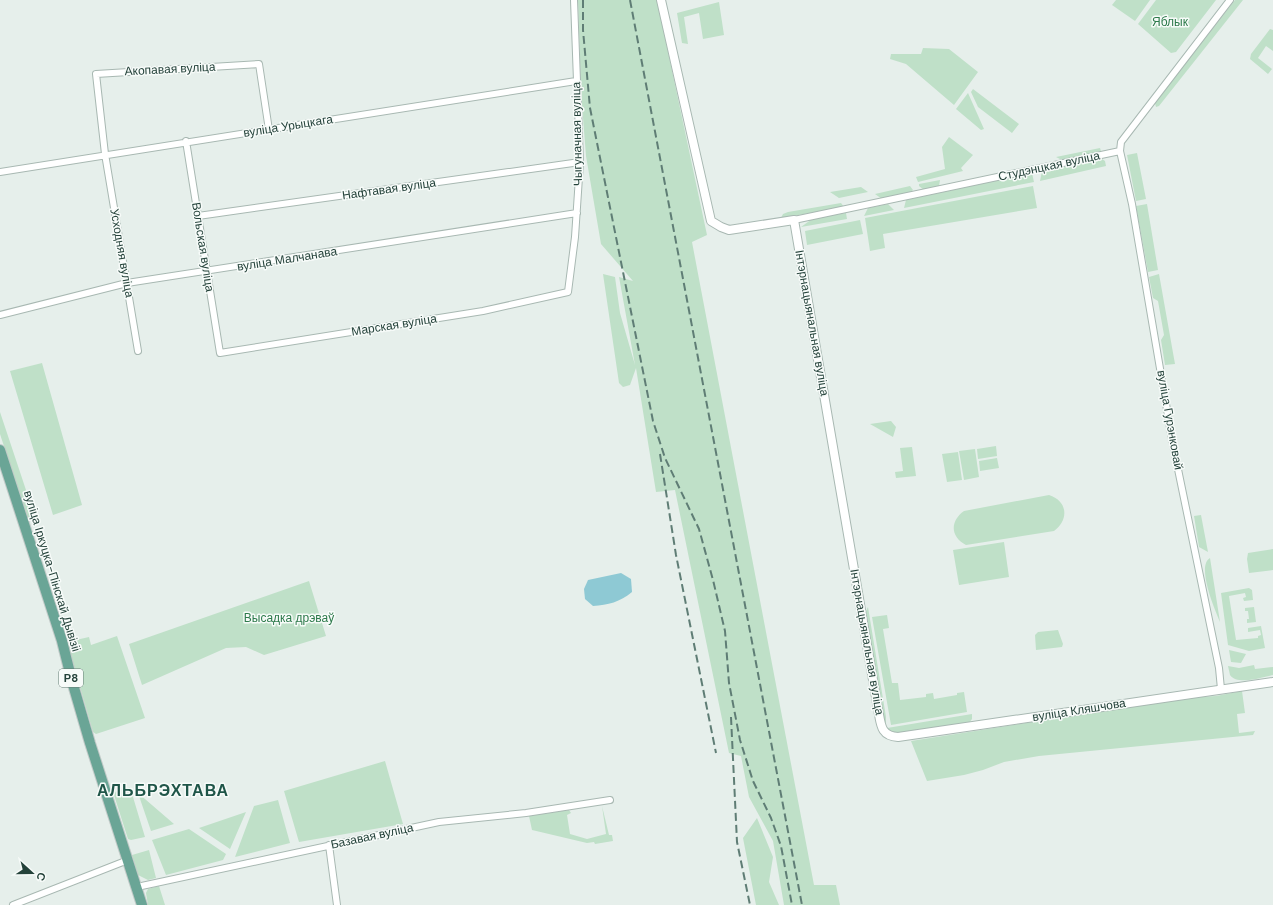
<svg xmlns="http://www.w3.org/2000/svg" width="1273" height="905" font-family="'DM Sans',sans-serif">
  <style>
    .green { fill: #bfe0c8 }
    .water { fill: #8ec9d4 }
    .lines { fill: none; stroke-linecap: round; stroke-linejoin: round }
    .minor-casing { stroke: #a8b8b2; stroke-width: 8 }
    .tertiary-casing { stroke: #a8b8b2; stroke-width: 10 }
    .primary-casing { stroke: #c2cac8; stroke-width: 12 }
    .minor { stroke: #fff; stroke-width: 6 }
    .tertiary { stroke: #fff; stroke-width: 8 }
    .primary { stroke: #6aa596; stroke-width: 10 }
    .rail { stroke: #5f7d75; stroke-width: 2; stroke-dasharray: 8 4; stroke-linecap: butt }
    .labels { text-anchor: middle; stroke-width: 3; stroke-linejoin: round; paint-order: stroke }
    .shield { fill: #f7fbf9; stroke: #637a73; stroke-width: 1 }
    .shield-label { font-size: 11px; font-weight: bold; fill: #24423a }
    .park-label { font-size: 12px; fill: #2d7a4b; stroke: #f7fbf9 }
    .street-label { font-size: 12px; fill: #24423a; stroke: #f7fbf9 }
    .district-label { font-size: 16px; font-weight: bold; letter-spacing: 1px; fill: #1f5548; stroke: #f7fbf9 }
  </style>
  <rect width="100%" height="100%" fill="#e6efeb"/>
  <path class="green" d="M 578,0 L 657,0 L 707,235 L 692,242 L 814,885 L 836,885 L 840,905 L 784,905 L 773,841 L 749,797 L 741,756 L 729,753 L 675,490 L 656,492 L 636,368 L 630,385 L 623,387 L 619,383 L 603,274 L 615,277 L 620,313 L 635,365 L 619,277 L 633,281 L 601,244 L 586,156 L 581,92 Z
    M 1116,0 L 1150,0 L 1135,21 L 1112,5 Z
    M 1156,0 L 1216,0 L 1176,52 L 1171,53 L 1138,24 Z
    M 1235,0 L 1243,0 L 1159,106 L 1156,107 L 1155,103 Z
    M 719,2 L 724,35 L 703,39 L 699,13 L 684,17 L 688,44 L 682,43 L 677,13 Z
    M 1270,29 L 1273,30 L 1273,51 L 1266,46 L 1258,58 L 1272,69 L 1268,74 L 1250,59 L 1251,54 Z
    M 923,48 L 949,49 L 978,72 L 954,105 L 906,64 L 890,59 L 891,54 L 921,54 Z
    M 973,89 L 1019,124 L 1012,133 L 978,107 L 971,92 Z
    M 968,93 L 984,129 L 981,130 L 956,109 Z
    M 949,137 L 973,155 L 961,168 L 963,171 L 918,182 L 916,177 L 945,169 L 942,147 Z
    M 1100,148 L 1101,151 L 1062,160 L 1056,157 Z
    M 1137,153 L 1146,199 L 1136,201 L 1127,155 Z
    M 1102,159 L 1105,161 L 1106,166 L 1040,181 L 1042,171 Z
    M 1032,173 L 1034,182 L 904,208 L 906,200 Z
    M 940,180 L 939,186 L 924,190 L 919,186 L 919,184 Z
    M 910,186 L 913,190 L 910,193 L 882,199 L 875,194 Z
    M 1033,186 L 1037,208 L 883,234 L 885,248 L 870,251 L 865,218 Z
    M 861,187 L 868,192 L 839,198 L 830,192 Z
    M 841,203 L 844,207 L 781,218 L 783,214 L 788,212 Z
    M 888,204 L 894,210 L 864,216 L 868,208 Z
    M 1147,204 L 1158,270 L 1148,272 L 1136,206 Z
    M 846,213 L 847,219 L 801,227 L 812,219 Z
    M 860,220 L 863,234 L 807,245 L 805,231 Z
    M 1159,274 L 1175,364 L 1165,365 L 1161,340 L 1164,335 L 1158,301 L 1153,298 L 1149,277 Z
    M 42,363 L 82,505 L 53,515 L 10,371 Z
    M 0,412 L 36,520 L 27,517 L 0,434 Z
    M 891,421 L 896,427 L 893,437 L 870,424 Z
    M 996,446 L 997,456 L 978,459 L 977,449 Z
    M 912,447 L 916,476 L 896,478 L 895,472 L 903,471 L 900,448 Z
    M 975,449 L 979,477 L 964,480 L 959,451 Z
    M 958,452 L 962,480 L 947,482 L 942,454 Z
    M 997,458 L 999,468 L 980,471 L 979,461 Z
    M 1049,495 C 1068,501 1069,520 1054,531 L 966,545 C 950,537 950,521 964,511 Z
    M 1201,515 L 1208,552 L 1199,547 L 1194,516 Z
    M 1004,542 L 1009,577 L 959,585 L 953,550 Z
    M 1273,549 L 1273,570 L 1249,573 L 1247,559 L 1248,553 Z
    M 1210,558 L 1220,622 C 1215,610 1196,566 1210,558 Z
    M 309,581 L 326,636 L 264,655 L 246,647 L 226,648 L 142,685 L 129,644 Z
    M 1249,588 L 1252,590 L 1253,600 L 1244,601 L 1243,598 L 1246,597 L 1245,593 L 1229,596 L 1236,640 L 1258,638 L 1258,636 L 1261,635 L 1260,630 L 1248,632 L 1248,628 L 1261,626 L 1265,648 L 1249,651 L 1228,645 L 1221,593 Z
    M 868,607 L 886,717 L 886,724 L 884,719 L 866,611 Z
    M 1254,607 L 1256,622 L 1247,623 L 1247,619 L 1249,619 L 1248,611 L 1245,611 L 1245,608 Z
    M 887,615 L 889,628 L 883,629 L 892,683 L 898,683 L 900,700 L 926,697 L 926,694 L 933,693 L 934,699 L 957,695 L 957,693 L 964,692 L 967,712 L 891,725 L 872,617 Z
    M 1058,630 L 1063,644 L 1062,647 L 1036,650 L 1035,635 L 1038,632 Z
    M 117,636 L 145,718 L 96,734 L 93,732 L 67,642 L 89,637 L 91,645 Z
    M 1229,650 L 1246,654 L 1241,663 L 1231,662 Z
    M 1254,665 L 1255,669 L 1273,667 L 1273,675 C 1261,677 1238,686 1230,675 L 1228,666 L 1239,668 Z
    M 1242,691 L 1245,713 L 1237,714 L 1239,733 L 1255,731 L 1253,735 L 1039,756 L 1004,762 L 983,770 L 964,775 L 927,781 L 911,741 L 1185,698 L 1216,696 Z
    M 972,714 L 972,719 L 969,723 L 893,734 L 887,728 Z
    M 385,761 L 403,824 L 299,842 L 284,791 Z
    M 130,787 L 145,837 L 131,840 L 128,839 L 114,795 L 116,791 Z
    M 138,793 L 174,824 L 151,831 Z
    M 278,800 L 290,843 L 235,857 L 254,806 Z
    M 602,806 L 609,835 L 612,835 L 613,841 L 595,844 L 594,842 L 587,843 L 532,830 L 529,816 L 569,810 L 571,813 L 567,815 L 570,834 L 587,839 L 606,834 Z
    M 246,812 L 230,849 L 199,828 Z
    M 757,818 L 773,857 L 769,882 L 779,905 L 756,905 L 743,838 Z
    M 189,829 L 226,854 L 223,860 L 166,875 L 152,840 Z
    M 149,850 L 156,878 L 148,880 L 138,875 L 132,855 Z
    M 159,886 L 165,905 L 148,905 L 146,893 L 148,889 Z"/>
  <path class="water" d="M 621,573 L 631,579 L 632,592 C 620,602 608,605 593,606 L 585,599 L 584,589 L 588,580 Z"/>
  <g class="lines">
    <defs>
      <path id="minor" d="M 186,141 L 220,353 L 483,311 L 568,292 L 575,237 L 580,162 L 574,0
        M 0,172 L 576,81
        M 198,216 L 580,162
        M 794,220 L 1120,151
        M 0,315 L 127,283 L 577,213
        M 138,351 L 105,154 L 96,74 L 259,64 L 269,130
        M 1221,689 L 1219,668 L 1173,445 L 1132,204 L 1120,151 L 1121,142 L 1230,0
        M 329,845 L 337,905
        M 137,887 L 439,822 L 526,813 L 610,800
        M 13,905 L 128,860"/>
      <path id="tertiary" d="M 661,0 L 711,221 L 721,227 L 729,230 L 794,220 L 878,709 C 881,724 880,736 898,737 L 1273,682"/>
      <path id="primary" d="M 0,450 L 62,641 L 72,681 L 90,743 L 142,905"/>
    </defs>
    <use href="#minor" class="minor-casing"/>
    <use href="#tertiary" class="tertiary-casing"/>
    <use href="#primary" class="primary-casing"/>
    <use href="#minor" class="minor"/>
    <use href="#tertiary" class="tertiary"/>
    <use href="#primary" class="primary"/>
    <path class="rail" d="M 583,0 L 583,30 L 590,108 L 653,421 L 665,458 L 699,529 L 713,580 L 725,631 L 729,683 L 740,740 L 753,781 L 771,818 L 781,846 L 792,905
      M 630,0 L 802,905
      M 660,454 L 676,555 L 716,753
      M 731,717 L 737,842 L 750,905"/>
  </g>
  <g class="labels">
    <rect class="shield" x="59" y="669" width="24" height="18" rx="3"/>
    <g class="shield-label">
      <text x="71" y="682">Р8</text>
    </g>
    <g class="park-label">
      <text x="1170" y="26">Яблык</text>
      <text x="289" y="622">Высадка дрэваў</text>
    </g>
    <g class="street-label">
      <text transform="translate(170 69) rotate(-3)" y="4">Акопавая вуліца</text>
      <text transform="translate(288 126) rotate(-9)" y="4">вуліца Урыцкага</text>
      <text transform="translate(577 134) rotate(-91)" y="4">Чыгуначная вуліца</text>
      <text transform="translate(1049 166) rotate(-12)" y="4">Студэнцкая вуліца</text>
      <text transform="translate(389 189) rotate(-8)" y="4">Нафтавая вуліца</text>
      <text transform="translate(203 247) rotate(81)" y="4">Вольская вуліца</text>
      <text transform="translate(122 253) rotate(80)" y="4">Усходняя вуліца</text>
      <text transform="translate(287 259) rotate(-9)" y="4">вуліца Малчанава</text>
      <text transform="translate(812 323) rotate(80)" y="4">Інтэрнацыянальная вуліца</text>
      <text transform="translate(394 325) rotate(-9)" y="4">Марская вуліца</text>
      <text transform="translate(1170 420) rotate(80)" y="4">вуліца Гурэнковай</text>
      <text transform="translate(52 571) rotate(73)" y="4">вуліца Іркуцка-Пінскай Дывізіі</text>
      <text transform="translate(867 642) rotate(80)" y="4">Інтэрнацыянальная вуліца</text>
      <text transform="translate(1079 710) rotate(-9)" y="4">вуліца Кляшчова</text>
      <text transform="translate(372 836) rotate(-12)" y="4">Базавая вуліца</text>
    </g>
    <g class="district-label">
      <text x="163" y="796">АЛЬБРЭХТАВА</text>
    </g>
  </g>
  <g transform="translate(32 873) rotate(111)" stroke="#f7fbf9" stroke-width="3" paint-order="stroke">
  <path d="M0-3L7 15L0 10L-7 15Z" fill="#24423a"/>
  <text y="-6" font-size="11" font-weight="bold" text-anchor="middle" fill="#24423a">С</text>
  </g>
</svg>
